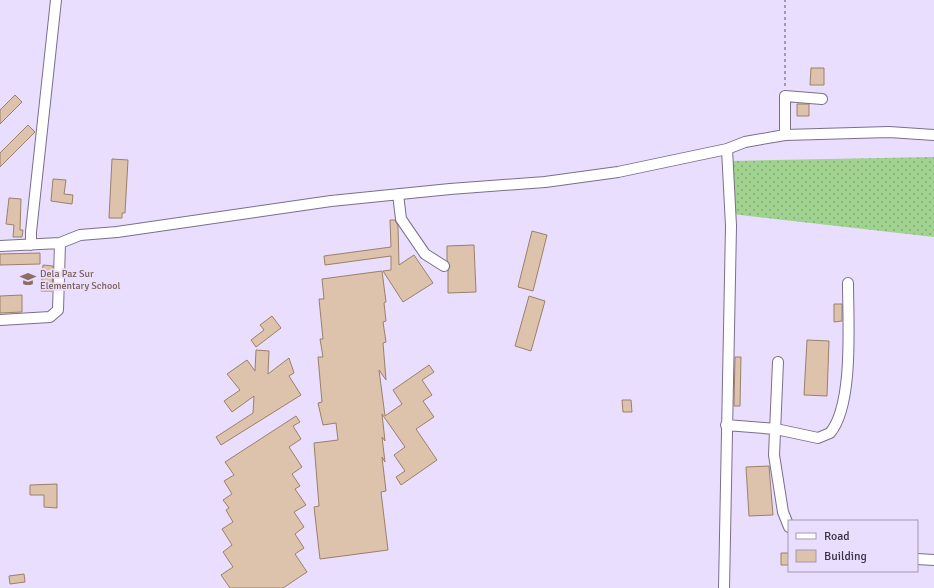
<svg xmlns="http://www.w3.org/2000/svg" width="934" height="588" font-family="Signika,sans-serif">
  <style>
    .grass { fill: url(#grass-dots) }
    .building { fill: #dec3ac; stroke: #99806a }
    .lines { fill: none; stroke-linecap: round; stroke-linejoin: round }
    .minor-casing { stroke: #7a6f8b; stroke-width: 12 }
    .path { stroke: #8c8499; stroke-width: 1.5; stroke-dasharray: 3 3; stroke-linecap: butt }
    .minor { stroke: #fff; stroke-width: 10 }
    .labels { text-anchor: middle; stroke-width: 3.5; stroke-linejoin: round; paint-order: stroke }
    .education-label { font-size: 10px; fill: #785e54; stroke: #eadefe; text-anchor: start }
  </style>
  <defs>
    <pattern id="grass-dots" width="8" height="8" patternUnits="userSpaceOnUse"><rect width="8" height="8" fill="#a0d290"/><path d="M2 2h.1M6 6h.1" fill="none" stroke="#83ab77" stroke-width="1.8" stroke-linecap="round"/></pattern>
  </defs>
  <rect width="100%" height="100%" fill="#eadefe"/>
  <path class="grass" d="M 934,157 L 934,237 L 732,214 L 730,161 Z"/>
  <path class="building" d="M 811,68 L 824,68 L 824,85 L 810,85 Z
    M 15,95 L 22,102 L 0,124 L 0,110 Z
    M 797,104 L 809,104 L 809,116 L 797,116 Z
    M 28,125 L 35,132 L 0,167 L 0,153 Z
    M 112,159 L 128,160 L 125,213 L 122,213 L 122,218 L 109,218 Z
    M 53,179 L 66,180 L 64,194 L 73,195 L 72,204 L 51,201 Z
    M 9,198 L 21,199 L 20,230 L 23,230 L 22,237 L 13,237 L 14,225 L 6,224 Z
    M 390,220 L 395,220 L 398,226 L 399,265 L 414,255 L 433,283 L 403,302 L 383,271 L 391,270 L 391,256 L 325,265 L 324,256 L 391,247 Z
    M 532,231 L 547,235 L 533,291 L 518,287 Z
    M 474,245 L 476,292 L 448,293 L 448,271 L 450,266 L 447,260 L 447,246 Z
    M 40,253 L 40,264 L 0,265 L 0,254 Z
    M 43,265 L 53,266 L 52,291 L 41,291 Z
    M 382,271 L 386,302 L 384,303 L 386,321 L 383,322 L 386,342 L 383,343 L 386,380 L 379,370 L 385,416 L 402,404 L 393,390 L 429,365 L 434,372 L 422,380 L 432,395 L 423,401 L 434,417 L 416,429 L 437,460 L 401,485 L 396,477 L 405,471 L 394,455 L 405,447 L 382,414 L 385,441 L 382,437 L 385,462 L 382,457 L 386,491 L 381,492 L 388,550 L 320,559 L 314,507 L 319,506 L 314,443 L 338,440 L 336,423 L 323,425 L 318,403 L 322,402 L 318,357 L 323,357 L 320,339 L 323,339 L 319,299 L 324,299 L 322,279 Z
    M 22,295 L 22,312 L 0,313 L 0,296 Z
    M 529,296 L 545,301 L 531,351 L 515,346 Z
    M 834,304 L 842,304 L 842,321 L 834,322 Z
    M 272,316 L 281,328 L 256,347 L 251,340 L 264,330 L 260,325 Z
    M 807,340 L 829,341 L 827,396 L 804,395 Z
    M 256,350 L 269,351 L 268,374 L 289,358 L 294,373 L 289,376 L 301,395 L 221,445 L 216,437 L 253,413 L 254,396 L 232,412 L 224,401 L 240,390 L 227,374 L 247,360 L 255,371 Z
    M 735,357 L 741,357 L 740,406 L 734,406 Z
    M 622,400 L 631,400 L 632,412 L 623,412 Z
    M 296,416 L 300,422 L 293,426 L 301,439 L 289,447 L 302,467 L 292,474 L 300,486 L 295,489 L 306,505 L 294,512 L 304,527 L 295,534 L 304,548 L 295,554 L 307,572 L 283,588 L 230,588 L 221,575 L 233,567 L 223,552 L 232,545 L 222,529 L 233,522 L 226,510 L 229,508 L 223,500 L 232,494 L 224,481 L 234,475 L 225,462 Z
    M 769,466 L 773,515 L 749,516 L 746,467 Z
    M 57,484 L 57,508 L 44,507 L 44,495 L 30,495 L 30,485 Z
    M 781,553 L 789,553 L 789,565 L 781,565 Z
    M 24,574 L 25,582 L 10,584 L 9,576 Z"/>
  <g class="lines">
    <defs>
      <path id="minor" d="M 785,135 L 785,96 L 822,99
        M 398,194 L 401,219 L 425,254 L 444,266
        M 31,245 L 31,232 L 56,0
        M 0,246 L 60,243 L 80,235 L 117,232 L 331,201 L 450,189 L 545,182 L 618,172 L 727,149 L 745,142 L 785,135 L 889,132 L 934,135
        M 0,320 L 50,317 L 58,310 L 60,243
        M 778,362 L 774,455 L 783,512 L 789,527
        M 726,425 L 776,429 L 818,438 L 830,433 C 854,405 848,321 848,283
        M 917,559 L 934,560
        M 724,588 L 731,226 L 727,149"/>
    </defs>
    <use href="#minor" class="minor-casing"/>
    <path class="path" d="M 785,86 L 785,0"/>
    <use href="#minor" class="minor"/>
  </g>
  <defs>
    <symbol id="school-bare" viewBox="-9 -9 18 18"><path d="M0-5L7-2L0 1L-7-2ZM-4 1L0 2.5L4 1V4Q0 6-4 4Z" fill="#8d6e63" stroke="#eadefe" stroke-width="2.5" paint-order="stroke"/></symbol>
  </defs>
  <g fill-rule="evenodd">
    <use href="#school-bare" x="17" y="268" width="22" height="22"/>
  </g>
  <g class="labels">
    <g class="education-label">
      <text x="40" y="277">Dela Paz Sur<tspan x="40" dy="12">Elementary School</tspan></text>
    </g>
  </g>
  <rect x="788" y="520" width="130" height="52" fill="#eadefe" stroke="#a29ab2"/>
  <rect x="796" y="533" width="20" height="6" fill="#ffffff" stroke="#a29ab2"/>
  <text x="824" y="540" font-size="12" fill="#37333f">Road</text>
  <rect x="796" y="550" width="20" height="12" fill="#dec3ac" stroke="#a29ab2"/>
  <text x="824" y="560" font-size="12" fill="#37333f">Building</text>
</svg>
